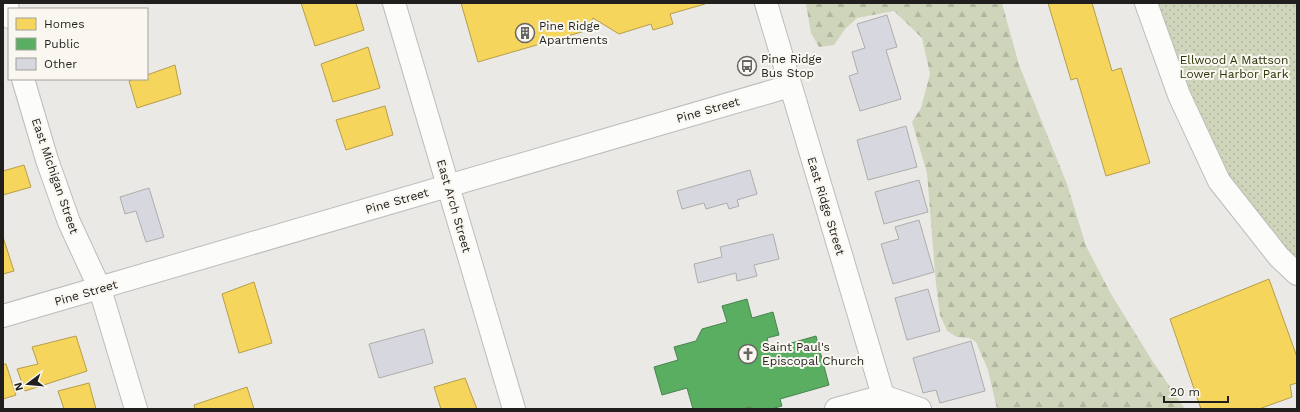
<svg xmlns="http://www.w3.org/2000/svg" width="1300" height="412" font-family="'Work Sans',sans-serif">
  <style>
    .grass { fill: url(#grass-dots) }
    .forest { fill: url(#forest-firs) }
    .homes { fill: #f6d55c; stroke: #b69e49 }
    .public { fill: #5aae61; stroke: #49834d }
    .building { fill: #d7d7e0; stroke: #adadac }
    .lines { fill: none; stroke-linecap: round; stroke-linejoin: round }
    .minor-casing { stroke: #bcbcb9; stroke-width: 24 }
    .minor { stroke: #fcfcfb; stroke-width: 22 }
    .labels { text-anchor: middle; stroke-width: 4; stroke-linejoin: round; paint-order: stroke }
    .poi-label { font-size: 12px; fill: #201f1d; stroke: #f9f7f0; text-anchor: start }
    .park-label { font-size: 12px; fill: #2c3509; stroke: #f9f7f0 }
    .street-label { font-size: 12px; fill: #201f1d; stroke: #f9f7f0 }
  </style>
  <defs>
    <pattern id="grass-dots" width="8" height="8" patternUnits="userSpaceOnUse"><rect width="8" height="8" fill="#ced5ba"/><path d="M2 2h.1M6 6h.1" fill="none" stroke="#b1b69f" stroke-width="1.8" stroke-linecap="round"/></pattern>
    <pattern id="forest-firs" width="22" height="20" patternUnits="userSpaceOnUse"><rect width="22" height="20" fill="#ced5ba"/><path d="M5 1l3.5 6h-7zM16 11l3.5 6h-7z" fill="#b1b69f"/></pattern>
  </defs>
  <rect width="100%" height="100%" fill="#eae9e5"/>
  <path class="grass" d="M 1146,3 L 1297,3 L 1297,274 L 1219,181 Z"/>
  <path class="forest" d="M 806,3 L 1002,3 L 1019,65 L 1067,184 L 1086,246 L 1111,294 L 1153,362 L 1185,409 L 997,409 L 988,370 L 976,342 L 969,338 L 957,337 L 947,331 L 940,315 L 936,284 L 927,173 L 912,122 L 921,108 L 930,74 L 922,38 L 894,11 L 857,18 L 845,29 L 834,45 L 819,47 L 811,33 L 806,4 Z"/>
  <path class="homes" d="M 301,3 L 356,3 L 364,30 L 315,46 Z
    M 461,3 L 705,3 L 705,4 L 670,14 L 673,24 L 653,30 L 651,24 L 619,34 L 593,18 L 585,31 L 478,62 Z
    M 1048,3 L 1092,3 L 1112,71 L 1121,68 L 1150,163 L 1106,176 L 1077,78 L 1071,80 Z
    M 368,47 L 380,88 L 333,102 L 321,64 Z
    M 175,65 L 181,94 L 137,108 L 129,81 L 134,79 L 147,79 L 147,75 Z
    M 385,106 L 393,135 L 346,150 L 336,120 Z
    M 24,165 L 31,187 L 3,195 L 3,171 Z
    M 3,237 L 14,271 L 3,274 Z
    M 1269,279 L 1297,357 L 1297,383 L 1290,385 L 1292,397 L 1259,409 L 1201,409 L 1170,319 Z
    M 254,282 L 272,343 L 239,353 L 222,294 Z
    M 76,336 L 87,371 L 25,391 L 17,369 L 38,364 L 32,347 Z
    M 3,364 L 6,364 L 16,395 L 3,399 Z
    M 465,378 L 477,409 L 441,409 L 434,387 Z
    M 89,383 L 96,409 L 64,409 L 58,391 Z
    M 247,387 L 254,409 L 195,409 L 194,405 Z"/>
  <path class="public" d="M 747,299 L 752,318 L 773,312 L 779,335 L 767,338 L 770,349 L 816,336 L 829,385 L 780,399 L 782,406 L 771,409 L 752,409 L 751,407 L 743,409 L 693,409 L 687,388 L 662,395 L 654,367 L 678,360 L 674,347 L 696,341 L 702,329 L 727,322 L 722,306 Z"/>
  <path class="building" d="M 887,15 L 897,47 L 886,50 L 901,99 L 860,111 L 849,76 L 858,73 L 852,52 L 865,48 L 857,24 Z
    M 906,126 L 917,167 L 868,180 L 857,140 Z
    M 750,170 L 757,194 L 737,200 L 739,206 L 729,209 L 727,203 L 706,209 L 704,203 L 682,209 L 677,191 Z
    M 919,180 L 928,212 L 884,224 L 875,192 Z
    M 149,188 L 164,237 L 146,242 L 136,211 L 125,214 L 120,197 Z
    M 919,220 L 934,272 L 893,284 L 881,244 L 899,239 L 895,227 Z
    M 773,234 L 779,259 L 754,265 L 757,276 L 737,281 L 736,273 L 698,283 L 694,264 L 722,257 L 720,247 Z
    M 928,289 L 940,331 L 907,340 L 895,298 Z
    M 424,329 L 433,363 L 379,378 L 369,344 Z
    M 971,341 L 985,391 L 940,403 L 936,390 L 923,393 L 913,358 Z"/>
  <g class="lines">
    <defs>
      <path id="minor" d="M 7,3 L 9,17
        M 394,3 L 514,409
        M 766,3 L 887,409
        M 1146,3 L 1179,95 L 1219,181 L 1279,257 L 1297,274
        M 23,79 L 47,160 L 69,222 L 100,289 L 136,409
        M 3,316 L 790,86
        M 836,409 L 883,396 L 920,409"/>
    </defs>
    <use href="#minor" class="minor-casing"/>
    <use href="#minor" class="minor"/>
  </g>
  <defs>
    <symbol id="building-ring" viewBox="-11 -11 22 22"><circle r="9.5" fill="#f9f7f0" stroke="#676663" stroke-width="1.5"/><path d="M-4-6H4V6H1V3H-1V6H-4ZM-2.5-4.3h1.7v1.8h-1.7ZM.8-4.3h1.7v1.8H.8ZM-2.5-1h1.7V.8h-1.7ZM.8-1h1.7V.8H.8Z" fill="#676663"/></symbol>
    <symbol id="bus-ring" viewBox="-11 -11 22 22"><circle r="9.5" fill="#f9f7f0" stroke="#676663" stroke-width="1.5"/><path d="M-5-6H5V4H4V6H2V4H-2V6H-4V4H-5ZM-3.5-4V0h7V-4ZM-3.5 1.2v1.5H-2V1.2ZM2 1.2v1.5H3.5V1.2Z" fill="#676663"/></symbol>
    <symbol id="church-ring" viewBox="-11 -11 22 22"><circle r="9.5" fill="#f9f7f0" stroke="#676663" stroke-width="1.5"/><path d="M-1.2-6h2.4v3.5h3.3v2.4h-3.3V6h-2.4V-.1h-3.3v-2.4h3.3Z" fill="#676663"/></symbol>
  </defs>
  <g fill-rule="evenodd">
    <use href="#building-ring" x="514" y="22" width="22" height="22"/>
    <use href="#bus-ring" x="736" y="55" width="22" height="22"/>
    <use href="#church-ring" x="737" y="343" width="22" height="22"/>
  </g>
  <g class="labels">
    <g class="poi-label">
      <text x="539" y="30">Pine Ridge<tspan x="539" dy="14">Apartments</tspan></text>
      <text x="761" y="63">Pine Ridge<tspan x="761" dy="14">Bus Stop</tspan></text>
      <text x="762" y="351">Saint Paul's<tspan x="762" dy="14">Episcopal Church</tspan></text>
    </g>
    <g class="park-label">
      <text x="1234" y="64">Ellwood A Mattson<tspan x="1234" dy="14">Lower Harbor Park</tspan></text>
    </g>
    <g class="street-label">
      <text transform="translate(708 110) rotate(-16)" y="4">Pine Street</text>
      <text transform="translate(55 176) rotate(71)" y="4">East Michigan Street</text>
      <text transform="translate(397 201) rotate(-16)" y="4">Pine Street</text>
      <text transform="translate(454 206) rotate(74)" y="4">East Arch Street</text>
      <text transform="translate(826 206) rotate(73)" y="4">East Ridge Street</text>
      <text transform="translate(86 293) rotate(-16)" y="4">Pine Street</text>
    </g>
  </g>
  <rect width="1300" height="412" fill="none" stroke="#201f1d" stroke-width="8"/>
  <rect x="8" y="8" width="140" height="72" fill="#f9f7f0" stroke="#a2a19c"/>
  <rect x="16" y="18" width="20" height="12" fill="#f6d55c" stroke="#a2a19c"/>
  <text x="44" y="28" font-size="12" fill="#201f1d">Homes</text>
  <rect x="16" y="38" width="20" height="12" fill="#5aae61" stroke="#a2a19c"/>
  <text x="44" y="48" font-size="12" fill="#201f1d">Public</text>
  <rect x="16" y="58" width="20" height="12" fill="#d7d7e0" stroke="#a2a19c"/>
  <text x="44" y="68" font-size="12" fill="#201f1d">Other</text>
  <g transform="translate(28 384) rotate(254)" stroke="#f9f7f0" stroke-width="3" paint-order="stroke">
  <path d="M0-3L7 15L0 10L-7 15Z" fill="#201f1d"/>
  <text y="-6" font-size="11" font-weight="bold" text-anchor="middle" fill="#201f1d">N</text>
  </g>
  <path d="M1164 396v6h64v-6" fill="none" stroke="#201f1d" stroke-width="2"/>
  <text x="1170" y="396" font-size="12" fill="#201f1d" stroke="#f9f7f0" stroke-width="3" paint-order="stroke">20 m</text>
</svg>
